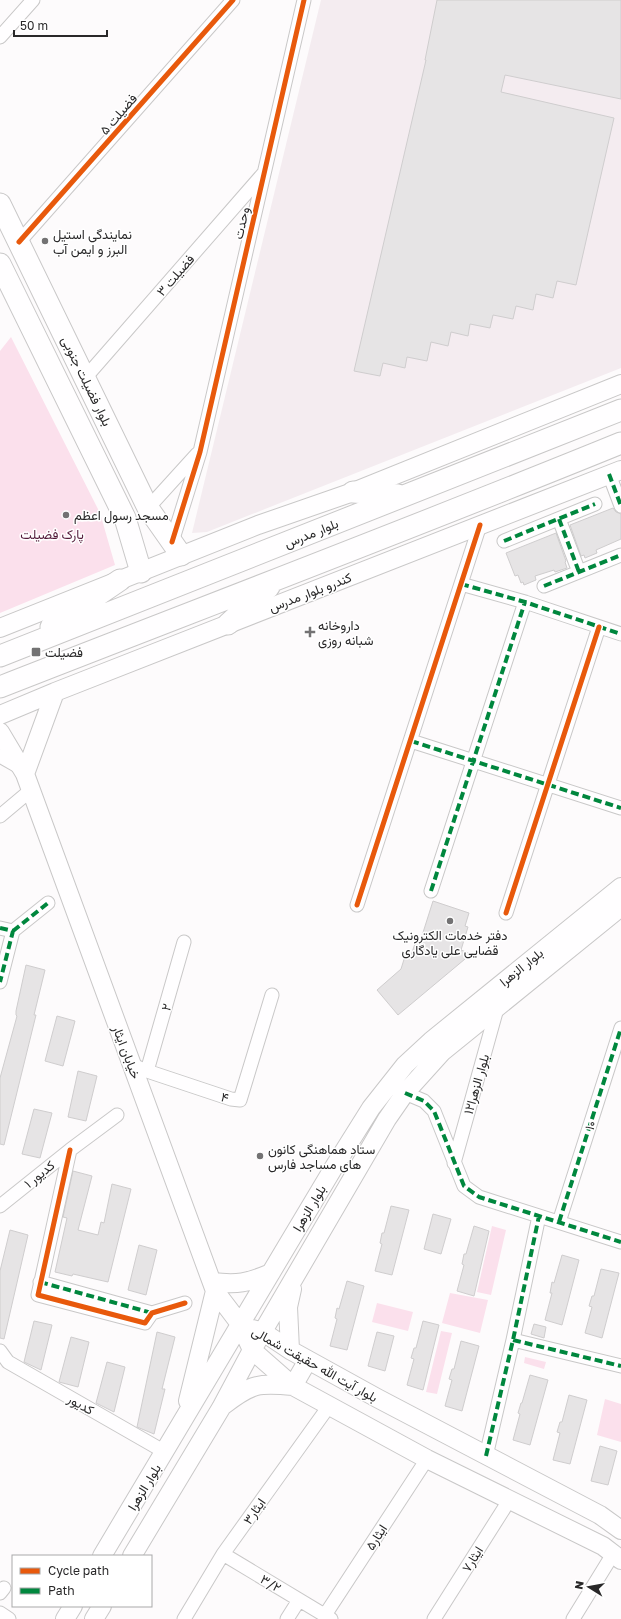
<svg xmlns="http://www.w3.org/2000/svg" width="621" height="1619" font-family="'Golos Text',Vazirmatn,sans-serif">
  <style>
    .built { fill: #f4ecf0 }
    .green { fill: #fbe0ec }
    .building { fill: #e6e4e5; stroke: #cfcdce }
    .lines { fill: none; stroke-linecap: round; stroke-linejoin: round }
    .minor-casing { stroke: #c9c8c8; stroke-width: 15 }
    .secondary-casing { stroke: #c9c8c8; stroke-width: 20 }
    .primary-casing { stroke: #c9c8c8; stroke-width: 23 }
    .minor { stroke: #fffeff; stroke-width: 13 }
    .secondary { stroke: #fffeff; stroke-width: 18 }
    .primary { stroke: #fffeff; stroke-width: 21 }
    .quiet { stroke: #00873e; stroke-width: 4; stroke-dasharray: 8 4; stroke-linecap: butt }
    .cycleway-casing { stroke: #fff; stroke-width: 8 }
    .cycleway { stroke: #e8590c; stroke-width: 5 }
    .poi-dot { fill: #737273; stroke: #fff; stroke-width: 1.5 }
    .labels { text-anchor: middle; stroke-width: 3; stroke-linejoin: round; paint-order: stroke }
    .street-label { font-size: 13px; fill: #292829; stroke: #fff }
    .poi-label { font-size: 13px; fill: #292829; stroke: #fff; text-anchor: start }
    .park-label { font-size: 13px; fill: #531a3a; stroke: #fff }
  </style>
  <rect width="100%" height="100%" fill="#fdfbfc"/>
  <path class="built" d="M 321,0 L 621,0 L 621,368 L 207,532 L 192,533 Z"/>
  <path class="green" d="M 11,337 L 100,513 L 115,565 L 0,613 L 0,351 Z
    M 492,1226 L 506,1230 L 491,1295 L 477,1292 Z
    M 450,1293 L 488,1300 L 480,1333 L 442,1323 Z
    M 377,1303 L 413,1312 L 408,1331 L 372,1322 Z
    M 441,1331 L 452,1333 L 437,1394 L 426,1392 Z
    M 525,1357 L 546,1362 L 544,1369 L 524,1363 Z
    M 605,1399 L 621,1404 L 621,1442 L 597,1435 Z"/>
  <path class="building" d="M 437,0 L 621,0 L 621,99 L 505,75 L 501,92 L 614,118 L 576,285 L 557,281 L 553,298 L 536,294 L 533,310 L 516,306 L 513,319 L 493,315 L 490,328 L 470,324 L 468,336 L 451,332 L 448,346 L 431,342 L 427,361 L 407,357 L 405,368 L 383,363 L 380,376 L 354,371 L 426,60 L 425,60 Z
    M 613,508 L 616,512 L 621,514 L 621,539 L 596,550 L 597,553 L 585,558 L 584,555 L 581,556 L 570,525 Z
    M 556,533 L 566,561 L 565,562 L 567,568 L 555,572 L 554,570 L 535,576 L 536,580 L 524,585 L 523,582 L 521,583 L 518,575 L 515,576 L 506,553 Z
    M 433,901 L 469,913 L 465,926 L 468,927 L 461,950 L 471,954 L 398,1015 L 377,990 L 401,969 L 406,953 L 411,955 L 416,941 L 420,942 Z
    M 26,965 L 45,970 L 34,1015 L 36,1015 L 4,1145 L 0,1144 L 0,1078 L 17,1016 L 16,1015 L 16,1011 Z
    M 57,1016 L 75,1021 L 63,1066 L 45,1061 Z
    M 78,1071 L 97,1076 L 86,1121 L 68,1117 Z
    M 34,1109 L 52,1113 L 40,1158 L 22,1154 Z
    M 73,1171 L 92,1176 L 78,1230 L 98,1235 L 101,1222 L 104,1223 L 112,1184 L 131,1189 L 108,1282 L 73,1274 L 72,1276 L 55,1272 L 67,1218 L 63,1217 Z
    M 391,1206 L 409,1210 L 392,1275 L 375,1271 L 382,1244 L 380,1243 L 382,1233 L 384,1233 Z
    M 433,1214 L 451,1219 L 441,1254 L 424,1249 Z
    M 474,1226 L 489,1231 L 474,1296 L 457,1291 L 464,1265 L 462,1264 L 464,1254 L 466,1254 Z
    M 10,1230 L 28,1235 L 4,1339 L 0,1338 L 0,1271 Z
    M 139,1245 L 157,1250 L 146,1295 L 128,1290 Z
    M 562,1255 L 579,1260 L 562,1325 L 545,1320 L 552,1293 L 550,1293 L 552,1282 L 554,1283 Z
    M 601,1269 L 619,1273 L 602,1338 L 585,1333 L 592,1307 L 589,1306 L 592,1296 L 594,1296 Z
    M 347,1281 L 364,1286 L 347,1350 L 330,1346 L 337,1319 L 335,1318 L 337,1308 L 339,1309 Z
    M 34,1321 L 52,1325 L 41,1370 L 24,1362 Z
    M 423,1321 L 439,1325 L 423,1390 L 407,1385 L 414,1359 L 411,1358 L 414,1348 L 416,1348 Z
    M 534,1324 L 546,1327 L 544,1338 L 531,1334 Z
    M 157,1332 L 175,1337 L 162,1389 L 165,1389 L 154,1434 L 137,1427 Z
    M 377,1332 L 394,1336 L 385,1371 L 368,1366 Z
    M 71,1337 L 89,1342 L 78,1387 L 59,1382 Z
    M 461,1341 L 479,1346 L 462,1411 L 445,1406 L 452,1380 L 449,1379 L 452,1369 L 454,1369 Z
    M 107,1362 L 125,1367 L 114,1412 L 96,1403 Z
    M 530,1375 L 548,1380 L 530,1445 L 513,1440 L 520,1414 L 518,1413 L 521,1403 L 522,1403 Z
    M 569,1395 L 587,1400 L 570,1464 L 553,1460 L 560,1433 L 557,1432 L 560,1422 L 562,1422 Z
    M 600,1446 L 617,1451 L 608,1485 L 591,1481 Z"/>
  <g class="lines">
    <defs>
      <path id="minor" d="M 0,37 L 33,0
        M 19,242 L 233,0
        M 85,378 L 263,174
        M 609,474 L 621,506
        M 148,508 L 197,454
        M 559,519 L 579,572
        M 504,541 L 595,504
        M 172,542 L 200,452 L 304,0
        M 461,584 L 525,602 L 621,634
        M 544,586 L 621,555
        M 411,741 L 621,808
        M 0,756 L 21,768
        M 0,816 L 31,790
        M 431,891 L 525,602
        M 357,905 L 480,525
        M 506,913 L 599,627
        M 0,928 L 13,931 L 0,982
        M 13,931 L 48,903
        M 130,1064 L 147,1071 L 231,1099 L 240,1100 L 272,995
        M 147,1071 L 184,942
        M 405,1093 L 424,1101 L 434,1111 L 464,1186 L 479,1197 L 621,1242
        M 70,1150 L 38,1295 L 145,1323 L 152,1313 L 185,1303
        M 454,1163 L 498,1005
        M 0,1206 L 70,1150 L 117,1115
        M 559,1222 L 621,1028
        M 40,1282 L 152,1313
        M 513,1340 L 621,1366
        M 0,1351 L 8,1362 L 165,1452
        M 486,1456 L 513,1340 L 539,1216
        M 223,1554 L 331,1619
        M 0,1593 L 4,1588
        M 0,1613 L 9,1619
        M 325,1615 L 427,1459
        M 184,1619 L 223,1554 L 329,1406
        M 287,1619 L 299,1600
        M 434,1619 L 510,1499
        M 573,1619 L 613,1554"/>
      <path id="secondary" d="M 0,628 L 258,525 L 353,492 L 621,384
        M 0,715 L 55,692 L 621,470
        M 0,732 L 25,774 L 215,1291 L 240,1324 L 252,1350 L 293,1386 L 427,1459 L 603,1546 L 621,1560
        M 25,774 L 55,692
        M 212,1282 C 238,1285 247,1283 271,1273
        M 252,1329 L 263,1332 L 290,1350 L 377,1398 L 600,1515 L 621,1530
        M 290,1350 L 288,1307 L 292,1289
        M 188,1401 L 215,1291
        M 224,1405 C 252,1383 259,1383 293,1386 L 308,1360
        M 102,1556 L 334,1167 L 371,1108 L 405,1065 L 431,1041 L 621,887
        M 132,1556 L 221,1408 L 252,1350 L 387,1119 L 405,1093 L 442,1052 L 621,907
        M 65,1619 L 73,1606
        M 94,1619 L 102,1606"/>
      <path id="primary" d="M 0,204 L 148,508 L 181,555
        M 0,264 L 125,518 L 141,572
        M 353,492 L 398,495
        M 228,624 L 269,587
        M 51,627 L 120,580
        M 0,656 L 621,410
        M 0,687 C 207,606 415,527 621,443"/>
    </defs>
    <use href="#minor" class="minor-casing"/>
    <use href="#secondary" class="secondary-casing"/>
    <use href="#primary" class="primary-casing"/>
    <use href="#minor" class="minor"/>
    <use href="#secondary" class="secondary"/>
    <use href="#primary" class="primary"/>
    <path class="quiet" d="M 609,474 L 621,506
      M 559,519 L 579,572
      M 504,541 L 595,504
      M 461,584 L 525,602 L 621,634
      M 544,586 L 621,555
      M 411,741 L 621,808
      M 431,891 L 525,602
      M 0,928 L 13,931 L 0,982
      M 13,931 L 48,903
      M 405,1093 L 424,1101 L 434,1111 L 464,1186 L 479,1197 L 621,1242
      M 559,1222 L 621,1028
      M 40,1282 L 152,1313
      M 513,1340 L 621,1366
      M 486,1456 L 513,1340 L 539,1216"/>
    <defs>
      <path id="cycleway" d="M 19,242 L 233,0
        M 172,542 L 200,452 L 304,0
        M 357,905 L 480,525
        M 506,913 L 599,627
        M 70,1150 L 38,1295 L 145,1323 L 152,1313 L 185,1303"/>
    </defs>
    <use href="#cycleway" class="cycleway-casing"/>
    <use href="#cycleway" class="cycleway"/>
  </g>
  <g class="poi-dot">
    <circle cx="45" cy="241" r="4"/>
    <circle cx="66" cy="515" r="4"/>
    <path d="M308 626h4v4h4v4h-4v4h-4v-4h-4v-4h4z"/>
    <rect x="31" y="647" width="10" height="10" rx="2"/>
    <circle cx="450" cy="921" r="4"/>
    <circle cx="260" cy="1156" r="4"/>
  </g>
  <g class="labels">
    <g class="street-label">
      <text transform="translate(118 114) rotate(-49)" y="5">فضیلت ۵</text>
      <text transform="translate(241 223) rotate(-77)" y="5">وحدت</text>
      <text transform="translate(175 275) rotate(-49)" y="5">فضیلت ۳</text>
      <text transform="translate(87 381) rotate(64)" y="5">بلوار فضیلت جنوبی</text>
      <text transform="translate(311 533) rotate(-22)" y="5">بلوار مدرس</text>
      <text transform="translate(310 592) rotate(-21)" y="5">کندرو بلوار مدرس</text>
      <text transform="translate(521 967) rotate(-39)" y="5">بلوار الزهرا</text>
      <text transform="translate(166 1007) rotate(-74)" y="5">۲</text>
      <text transform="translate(127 1052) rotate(69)" y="5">خیابان ایثار</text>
      <text transform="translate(476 1084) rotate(-74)" y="5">بلوار الزهرا۱۲</text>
      <text transform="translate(225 1097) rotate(16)" y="5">۴</text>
      <text transform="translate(590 1125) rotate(-72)" y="5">۱۰</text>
      <text transform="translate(39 1174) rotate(-39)" y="5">کدیور ۱</text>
      <text transform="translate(309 1208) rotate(-59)" y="5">بلوار الزهرا</text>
      <text transform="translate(315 1364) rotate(29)" y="5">بلوار آیت الله حقیقت شمالی</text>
      <text transform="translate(81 1404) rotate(30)" y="5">کدیور</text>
      <text transform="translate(144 1487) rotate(-59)" y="5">بلوار الزهرا</text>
      <text transform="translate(254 1511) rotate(-55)" y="5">ایثار۳</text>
      <text transform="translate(376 1537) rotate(-57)" y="5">ایثار۵</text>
      <text transform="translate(472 1559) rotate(-58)" y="5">ایثار۷</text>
      <text transform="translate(271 1583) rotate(31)" y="5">۳/۲</text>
    </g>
    <g class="poi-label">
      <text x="53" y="239">نمایندگی استيل<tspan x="53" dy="15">البرز و ایمن آب</tspan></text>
      <text x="74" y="520">مسجد رسول اعظم</text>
      <text x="318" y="630">داروخانه<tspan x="318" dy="15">شبانه روزی</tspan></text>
      <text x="45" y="657">فضیلت</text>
      <text x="450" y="940" text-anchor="middle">دفتر خدمات الکترونیک<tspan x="450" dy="15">قضایی علی یادگاری</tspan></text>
      <text x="268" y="1154">ستاد هماهنگی کانون<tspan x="268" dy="15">های مساجد فارس</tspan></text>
    </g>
    <g class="park-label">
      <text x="52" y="539">پارک فضیلت</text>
    </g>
  </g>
  <rect x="12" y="1555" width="140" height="52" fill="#ffffff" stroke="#a9a9a9"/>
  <rect x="20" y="1568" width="20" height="6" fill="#e8590c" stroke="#a9a9a9"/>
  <text x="48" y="1575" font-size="12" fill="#292829">Cycle path</text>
  <rect x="20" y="1588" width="20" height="6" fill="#00873e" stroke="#a9a9a9"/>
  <text x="48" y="1595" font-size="12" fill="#292829">Path</text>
  <g transform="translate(589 1587) rotate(281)" stroke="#ffffff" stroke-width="3" paint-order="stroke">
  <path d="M0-3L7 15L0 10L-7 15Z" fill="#292829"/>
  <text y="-6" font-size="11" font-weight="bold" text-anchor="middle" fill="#292829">N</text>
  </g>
  <path d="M14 30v6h93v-6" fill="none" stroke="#292829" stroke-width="2"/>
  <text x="20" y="30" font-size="12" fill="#292829" stroke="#ffffff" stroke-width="3" paint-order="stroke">50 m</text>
</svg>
